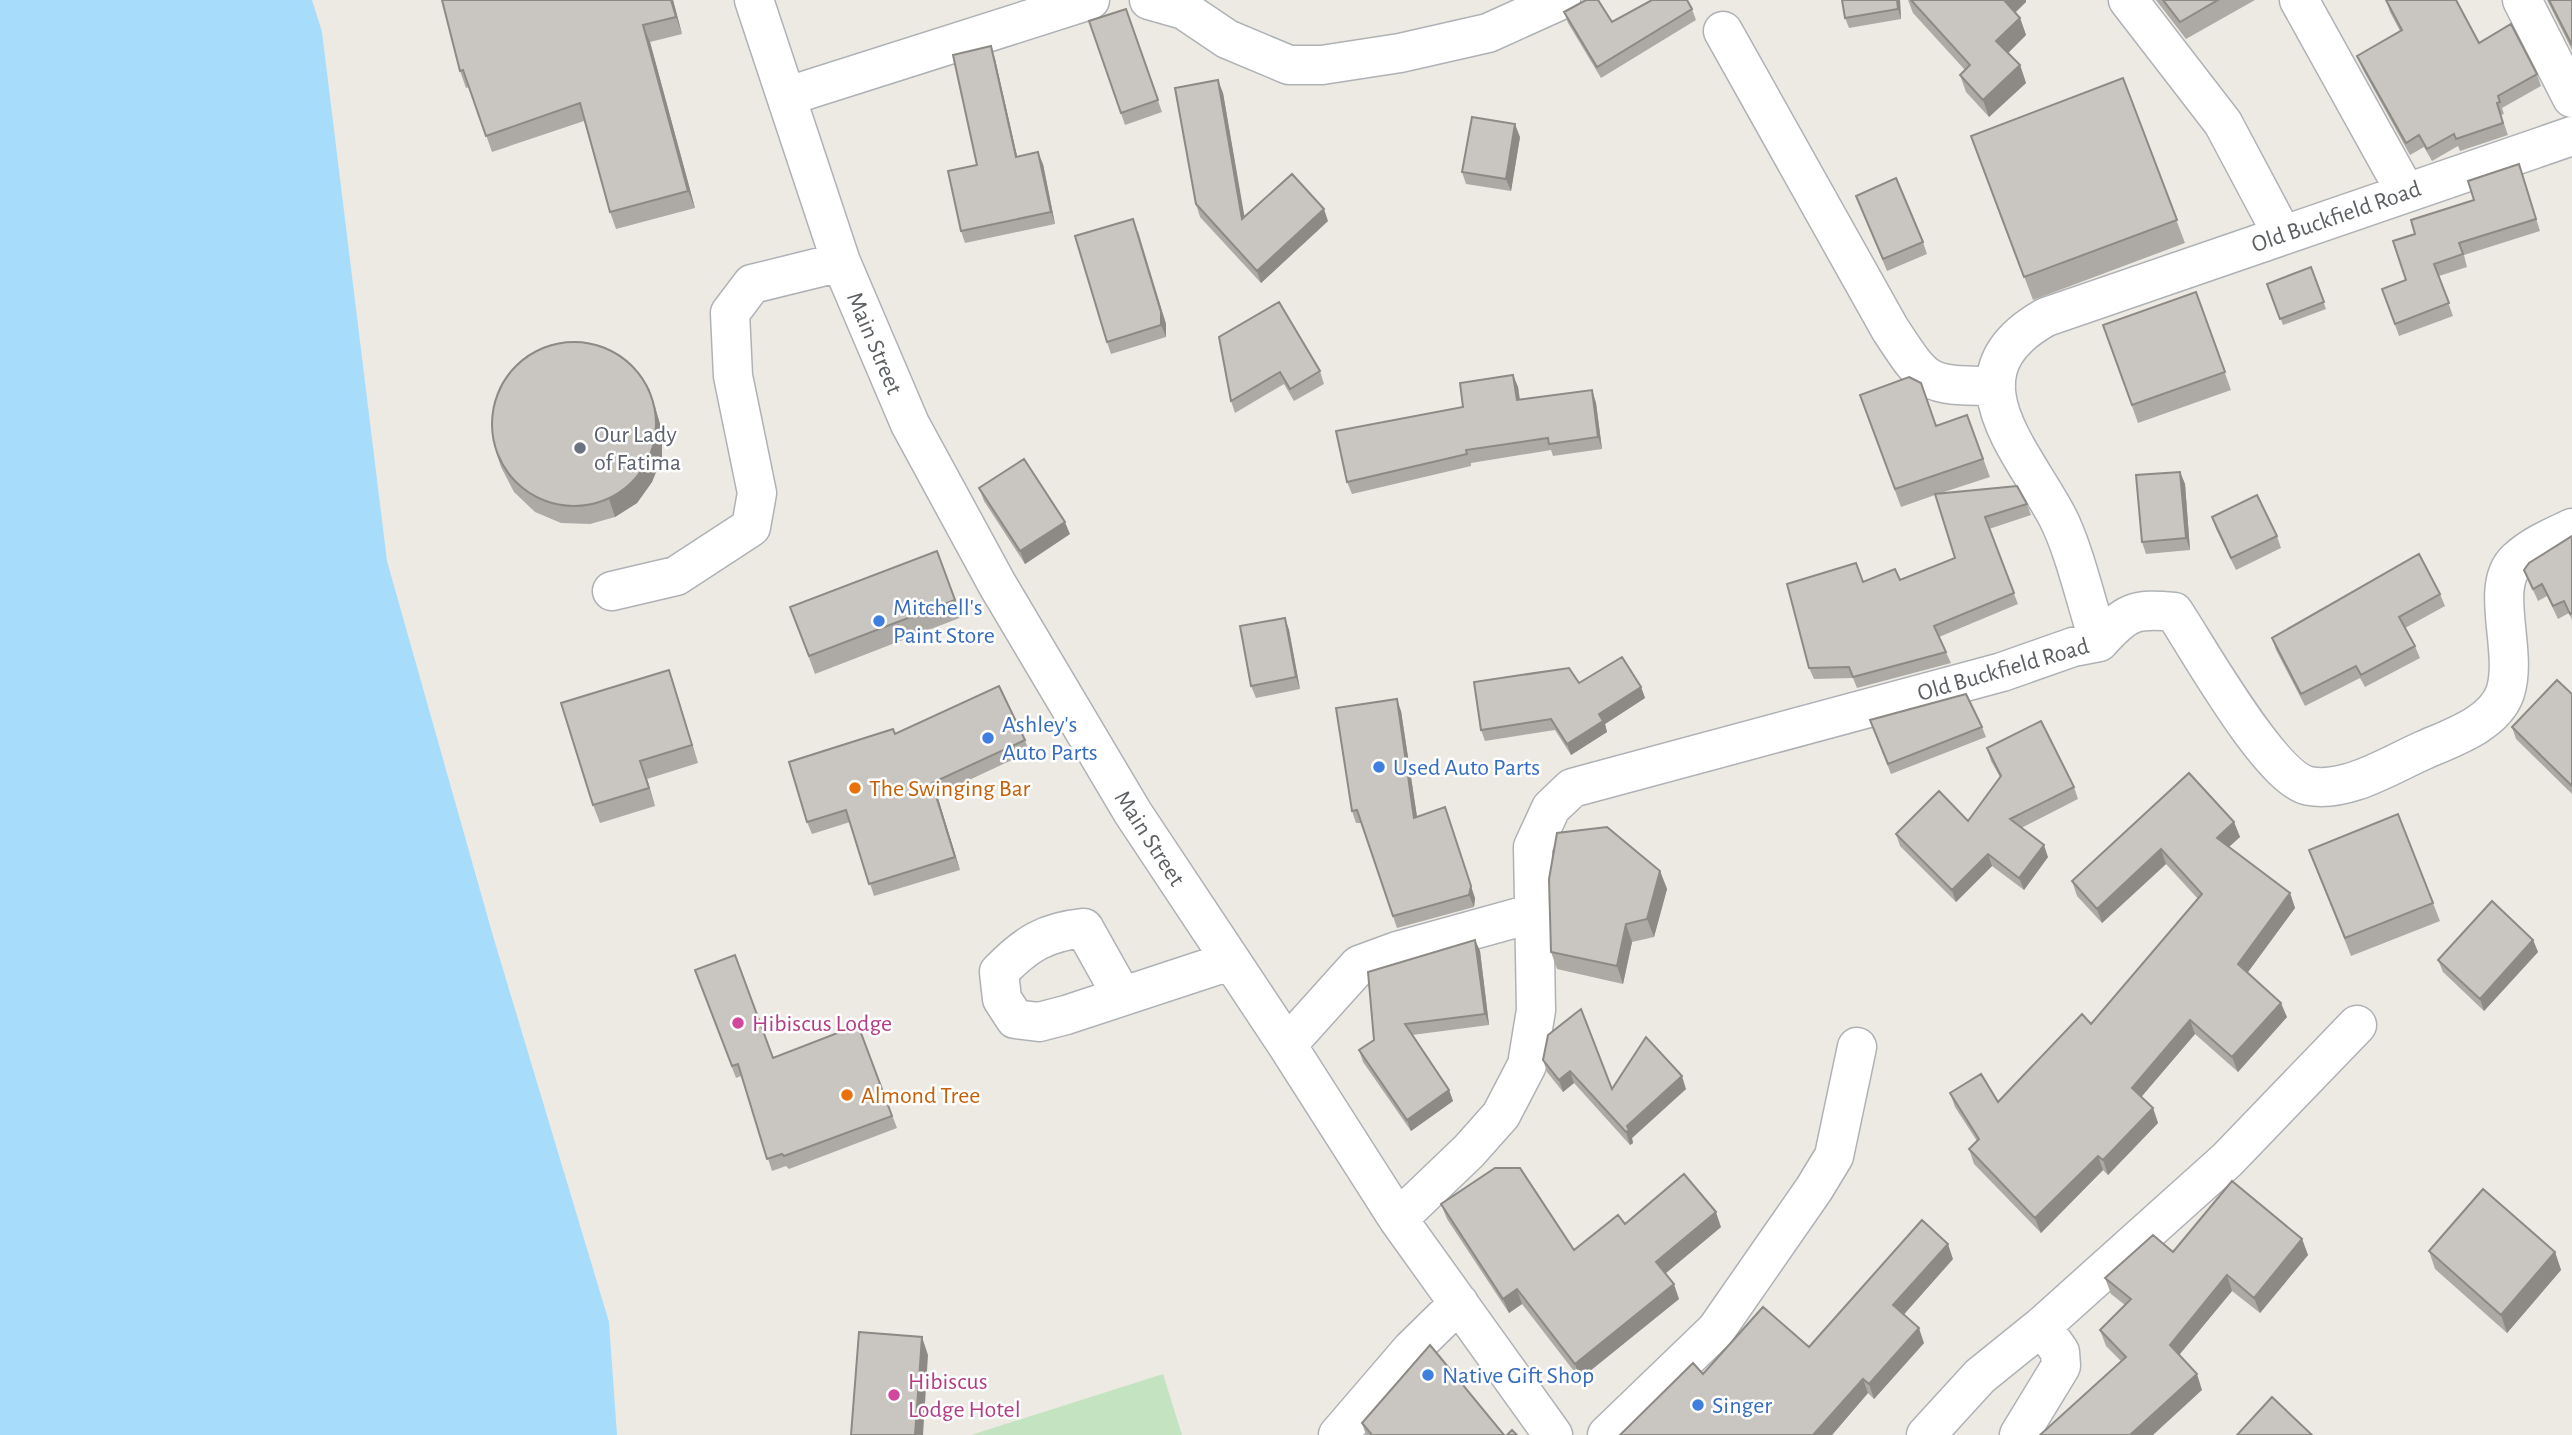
<svg xmlns="http://www.w3.org/2000/svg" width="2572" height="1435" font-family="'Alegreya Sans',sans-serif">
  <style>
    .pitch { fill: #c4e4c1 }
    .water { fill: #a7ddfa }
    .lines { fill: none; stroke-linecap: round; stroke-linejoin: round }
    .minor-casing { stroke: #afb2b5; stroke-width: 41 }
    .minor { stroke: #fff; stroke-width: 38 }
    .wall { fill: #ada9a5 }
    .shaded-wall { fill: #8d8a86 }
    .building { fill: #c9c5c0; stroke: #8d8a86; stroke-width: 2 }
    .worship-dot { fill: #6b7280; stroke: #fff; stroke-width: 2.5 }
    .shop-dot { fill: #3f7fe0; stroke: #fff; stroke-width: 2.5 }
    .food-dot { fill: #e8710a; stroke: #fff; stroke-width: 2.5 }
    .hotel-dot { fill: #d1479c; stroke: #fff; stroke-width: 2.5 }
    .labels { text-anchor: middle; stroke-width: 5; stroke-linejoin: round; paint-order: stroke }
    .street-label { font-size: 24px; fill: #5c6063; stroke: #fff }
    .worship-label { font-size: 24px; fill: #5b616d; stroke: #fff; text-anchor: start }
    .shop-label { font-size: 24px; fill: #366cbe; stroke: #fff; text-anchor: start }
    .food-label { font-size: 24px; fill: #c56008; stroke: #fff; text-anchor: start }
    .hotel-label { font-size: 24px; fill: #b23c85; stroke: #fff; text-anchor: start }
  </style>
  <rect width="100%" height="100%" fill="#edeae4"/>
  <path class="pitch" d="M 1163,1374 L 1182,1435 L 971,1435 Z"/>
  <path class="water" d="M 0,0 L 312,0 L 322,32 L 387,561 L 493,936 L 609,1322 L 617,1435 L 0,1435 Z"/>
  <g class="lines">
    <defs>
      <path id="minor" d="M 754,0 L 841,262 L 910,424 L 997,584 L 1133,813 L 1287,1045 L 1398,1219 L 1553,1435
        M 1149,0 L 1184,10 L 1227,39 L 1289,65 L 1322,65 L 1400,53 L 1488,33 L 1561,0
        M 2128,0 L 2223,123 L 2282,234
        M 2299,0 L 2405,191
        M 2522,0 L 2572,98
        M 1723,31 L 1890,329 C 1928,387 1926,385 1996,386
        M 788,96 L 1090,0
        M 612,591 L 676,576 L 751,527 L 757,493 L 733,376 L 730,313 L 752,284 L 841,262
        M 2099,642 C 2087,606 2074,548 2057,516 C 2020,447 1946,373 2046,317 L 2572,136
        M 2099,642 C 2126,612 2134,608 2174,612 C 2198,648 2270,778 2309,786 C 2347,793 2390,765 2424,750 C 2451,738 2494,724 2505,693 C 2519,651 2488,587 2517,560 C 2533,545 2553,537 2572,528
        M 1122,996 L 1084,928 C 1045,932 1026,944 999,972 L 1002,999 L 1015,1019 L 1039,1022 L 1066,1015 L 1230,961
        M 1287,1045 L 1359,965 L 1397,951 L 1534,913
        M 1398,1219 L 1469,1151 L 1501,1115 L 1527,1065 L 1536,1010 L 1533,847 L 1551,808 L 1572,788 L 2002,672 L 2073,647 L 2099,642
        M 1338,1435 L 1411,1350 L 1459,1303
        M 1607,1435 L 1716,1330 L 1814,1189 L 1834,1156 L 1857,1047
        M 1926,1435 L 1980,1376 L 2042,1326 L 2227,1160 L 2357,1025
        M 2019,1435 L 2061,1366 L 2060,1352 L 2042,1326"/>
    </defs>
    <use href="#minor" class="minor-casing"/>
    <use href="#minor" class="minor"/>
  </g>
  <path class="wall" d="M 442,0 L 673,0 L 682,34 L 650,42 L 695,208 L 616,229 L 610,212 L 584,121 L 492,152 L 469,87 L 466,88 L 460,71 Z
    M 1900,0 L 1901,19 L 1849,28 L 1845,18 Z
    M 1908,0 L 2026,0 L 2026,2 L 2015,13 L 2020,18 L 2026,35 L 2008,53 L 2020,65 L 2026,83 L 1989,117 L 1966,92 L 1960,75 L 1965,70 L 1913,13 Z
    M 2156,0 L 2255,0 L 2186,39 Z
    M 2386,0 L 2479,43 L 2537,74 L 2541,86 L 2502,108 L 2504,114 L 2501,115 L 2508,135 L 2460,151 L 2458,146 L 2432,161 L 2424,147 L 2410,155 L 2362,68 L 2357,56 L 2400,31 L 2390,12 Z
    M 2547,0 L 2572,0 L 2572,50 Z
    M 1126,9 L 1162,112 L 1125,125 L 1089,21 Z
    M 1692,9 L 1696,20 L 1601,78 L 1568,23 L 1564,12 L 1612,22 Z
    M 995,59 L 1017,156 L 1043,164 L 1055,224 L 965,243 L 961,231 L 977,165 Z
    M 2123,78 L 2185,243 L 2033,300 L 1971,136 Z
    M 1223,93 L 1244,217 L 1328,221 L 1261,283 L 1200,217 L 1196,204 Z
    M 1520,137 L 1511,191 L 1466,184 L 1462,172 Z
    M 2523,176 L 2540,231 L 2464,255 L 2467,267 L 2439,276 L 2453,316 L 2399,336 L 2382,289 L 2406,280 L 2415,234 L 2474,200 Z
    M 1856,196 L 1923,242 L 1927,254 L 1887,271 Z
    M 1138,231 L 1166,324 L 1166,337 L 1111,354 L 1107,342 Z
    M 2311,267 L 2326,309 L 2283,325 L 2267,284 Z
    M 2196,292 L 2231,390 L 2138,423 L 2103,325 Z
    M 1219,337 L 1320,371 L 1324,384 L 1294,401 L 1284,384 L 1235,413 L 1231,401 Z
    M 1513,375 L 1518,387 L 1520,399 L 1592,390 L 1596,403 L 1602,449 L 1553,456 L 1551,450 L 1471,463 L 1471,466 L 1352,494 L 1347,482 Z
    M 1860,395 L 1937,426 L 1967,415 L 1990,477 L 1941,493 L 2027,504 L 2031,515 L 1989,529 L 2018,604 L 1939,637 L 1951,663 L 1857,688 L 1853,678 L 1814,679 L 1809,668 L 1863,582 L 1900,580 L 1955,558 L 1935,495 L 1901,507 Z
    M 655,406 L 662,431 L 662,457 L 652,482 L 637,503 L 615,517 L 590,524 L 561,523 L 535,512 L 514,492 L 501,467 L 495,449 Z
    M 2180,472 L 2185,484 L 2190,550 L 2146,554 L 2142,542 Z
    M 979,488 L 1070,534 L 1025,564 L 984,501 Z
    M 2212,517 L 2277,536 L 2281,548 L 2236,570 L 2216,529 Z
    M 2572,536 L 2572,620 L 2569,613 L 2558,619 L 2547,596 L 2538,601 L 2524,570 Z
    M 937,551 L 962,617 L 815,674 L 790,607 Z
    M 2440,594 L 2445,606 L 2405,628 L 2415,646 L 2420,658 L 2365,687 L 2360,678 L 2305,706 L 2276,650 L 2272,638 Z
    M 1285,618 L 1289,630 L 1300,689 L 1256,698 L 1251,686 Z
    M 669,670 L 698,763 L 647,779 L 655,806 L 600,823 L 593,805 Z
    M 1579,683 L 1641,687 L 1645,698 L 1605,724 L 1607,732 L 1571,755 L 1555,730 L 1485,741 L 1481,730 Z
    M 2572,694 L 2572,794 L 2516,739 L 2512,727 Z
    M 1401,711 L 1417,817 L 1475,898 L 1474,907 L 1397,928 L 1361,823 L 1356,823 L 1352,811 Z
    M 1870,720 L 1982,727 L 1986,737 L 1891,774 Z
    M 895,734 L 1025,740 L 1029,752 L 937,795 L 960,870 L 874,896 L 850,822 L 812,834 L 807,822 Z
    M 1987,748 L 2074,787 L 2078,799 L 2021,828 L 2048,857 L 2024,890 L 1992,866 L 1956,902 L 1900,846 L 1896,834 L 1968,821 L 2000,777 L 1991,761 Z
    M 2234,822 L 2240,837 L 2229,847 L 2290,893 L 2295,908 L 2247,973 L 2287,1017 L 2238,1072 L 2195,1034 L 2141,1097 L 2153,1108 L 2158,1123 L 2108,1175 L 2103,1170 L 2041,1233 L 1974,1164 L 1969,1149 L 1977,1141 L 1955,1107 L 1950,1093 L 1998,1102 L 2091,1024 L 2198,899 L 2166,864 L 2102,923 L 2077,896 L 2072,881 Z
    M 2309,850 L 2433,903 L 2440,921 L 2351,956 Z
    M 1660,871 L 1667,889 L 1654,937 L 1632,942 L 1623,984 L 1557,969 L 1551,952 Z
    M 1475,940 L 1480,951 L 1489,1025 L 1412,1035 L 1449,1090 L 1453,1101 L 1411,1131 L 1363,1062 L 1359,1050 L 1374,1040 Z
    M 2533,940 L 2538,952 L 2484,1011 L 2443,972 L 2438,960 Z
    M 695,970 L 773,1058 L 858,1025 L 897,1128 L 789,1169 L 786,1166 L 772,1171 L 741,1076 L 736,1078 Z
    M 1543,1060 L 1612,1089 L 1686,1089 L 1632,1138 L 1633,1143 L 1630,1145 L 1574,1083 L 1563,1092 L 1547,1072 Z
    M 1441,1204 L 1574,1250 L 1625,1224 L 1721,1227 L 1665,1274 L 1679,1299 L 1580,1379 L 1522,1304 L 1509,1313 L 1447,1219 Z
    M 2302,1239 L 2308,1255 L 2260,1313 L 2232,1291 L 2179,1355 L 2202,1390 L 2121,1361 L 2106,1346 L 2100,1330 L 2125,1305 L 2111,1294 L 2105,1278 L 2173,1252 Z
    M 2429,1251 L 2555,1252 L 2561,1270 L 2507,1333 L 2435,1269 Z
    M 1953,1259 L 1904,1314 L 1924,1343 L 1874,1399 L 1868,1393 L 1832,1435 L 1620,1435 L 1703,1374 L 1809,1347 Z
    M 1362,1423 L 1504,1435 L 1366,1435 Z"/>
  <path class="shaded-wall" d="M 671,0 L 673,0 L 682,34 L 676,17 Z
    M 1897,0 L 1900,0 L 1901,19 L 1898,9 Z
    M 2004,0 L 2026,0 L 2026,2 L 2010,17 Z
    M 2020,18 L 2026,35 L 2003,58 L 1996,41 Z
    M 643,25 L 650,42 L 695,208 L 688,191 Z
    M 991,46 L 995,59 L 1020,169 L 1016,157 Z
    M 2020,65 L 2026,83 L 1989,117 L 1983,100 Z
    M 1218,80 L 1223,93 L 1247,231 L 1242,219 Z
    M 1515,124 L 1520,137 L 1511,191 L 1506,179 Z
    M 1038,152 L 1043,164 L 1055,224 L 1051,212 Z
    M 1324,209 L 1328,221 L 1261,283 L 1257,271 Z
    M 1133,219 L 1166,324 L 1166,337 L 1161,325 Z
    M 1513,375 L 1518,387 L 1521,412 L 1517,400 Z
    M 649,388 L 662,431 L 662,457 L 652,482 L 637,503 L 615,517 L 609,499 Z
    M 1592,390 L 1596,403 L 1602,449 L 1598,437 Z
    M 2180,472 L 2185,484 L 2190,550 L 2186,538 Z
    M 1065,522 L 1070,534 L 1025,564 L 1020,551 Z
    M 1285,618 L 1289,630 L 1300,689 L 1296,677 Z
    M 669,670 L 675,688 L 698,763 L 692,745 Z
    M 1641,687 L 1645,698 L 1605,724 L 1607,732 L 1571,755 L 1567,744 L 1599,714 Z
    M 1397,699 L 1401,711 L 1419,830 L 1414,818 Z
    M 640,761 L 647,779 L 655,806 Z
    M 932,783 L 937,795 L 960,870 L 955,857 Z
    M 1449,819 L 1475,898 L 1474,907 L 1469,895 Z
    M 2234,822 L 2240,837 L 2223,852 L 2217,838 Z
    M 2044,845 L 2048,857 L 2024,890 L 2019,878 Z
    M 2161,849 L 2166,864 L 2102,923 L 2097,909 Z
    M 1988,854 L 1992,866 L 1956,902 L 1952,890 Z
    M 1660,871 L 1667,889 L 1654,937 L 1647,919 Z
    M 2290,893 L 2295,908 L 2243,979 L 2238,964 Z
    M 1626,924 L 1632,942 L 1623,984 L 1617,966 Z
    M 1475,940 L 1480,951 L 1489,1025 L 1485,1014 Z
    M 2533,940 L 2538,952 L 2484,1011 L 2480,999 Z
    M 2281,1003 L 2287,1017 L 2238,1072 L 2232,1057 Z
    M 2190,1020 L 2195,1034 L 2137,1102 L 2132,1088 Z
    M 1570,1071 L 1574,1083 L 1563,1092 L 1559,1080 Z
    M 1682,1076 L 1686,1089 L 1632,1138 L 1633,1143 L 1630,1145 L 1626,1132 L 1627,1126 Z
    M 1449,1090 L 1453,1101 L 1411,1131 L 1407,1120 Z
    M 2153,1108 L 2158,1123 L 2108,1175 L 2103,1160 Z
    M 2098,1156 L 2103,1170 L 2041,1233 L 2035,1218 Z
    M 1716,1212 L 1721,1227 L 1661,1277 L 1656,1262 Z
    M 2302,1239 L 2308,1255 L 2260,1313 L 2254,1298 Z
    M 1948,1244 L 1953,1259 L 1899,1320 L 1893,1305 Z
    M 2555,1252 L 2561,1270 L 2507,1333 L 2501,1315 Z
    M 2227,1275 L 2232,1291 L 2175,1360 L 2170,1345 Z
    M 1674,1284 L 1679,1299 L 1580,1379 L 1575,1364 Z
    M 1517,1289 L 1522,1304 L 1509,1313 L 1503,1299 Z
    M 1919,1328 L 1924,1343 L 1874,1399 L 1869,1384 Z
    M 922,1337 L 928,1355 L 923,1435 L 915,1435 Z
    M 2197,1374 L 2202,1390 L 2153,1435 L 2130,1435 Z
    M 1863,1379 L 1868,1393 L 1832,1435 L 1813,1435 Z"/>
  <path class="building" d="M 442,0 L 671,0 L 676,17 L 643,25 L 688,191 L 610,212 L 580,103 L 486,136 L 463,70 L 460,71 Z
    M 1586,0 L 1598,0 L 1612,22 L 1652,0 L 1687,0 L 1692,9 L 1597,67 L 1564,12 Z
    M 1842,0 L 1897,0 L 1898,9 L 1845,18 Z
    M 1911,0 L 2004,0 L 2020,18 L 1996,41 L 2020,65 L 1983,100 L 1960,75 L 1970,65 Z
    M 2163,0 L 2218,0 L 2180,22 Z
    M 2386,0 L 2456,0 L 2479,43 L 2511,24 L 2537,74 L 2498,96 L 2500,102 L 2497,103 L 2503,123 L 2456,139 L 2454,134 L 2427,149 L 2419,135 L 2406,143 L 2357,56 L 2402,30 Z
    M 2549,0 L 2572,0 L 2572,45 Z
    M 1126,9 L 1158,100 L 1121,113 L 1089,21 Z
    M 991,46 L 1016,157 L 1038,152 L 1051,212 L 961,231 L 948,171 L 977,165 L 953,55 Z
    M 2123,78 L 2177,220 L 2024,277 L 1971,136 Z
    M 1218,80 L 1242,219 L 1292,174 L 1324,209 L 1257,271 L 1196,204 L 1175,88 Z
    M 1472,117 L 1515,124 L 1506,179 L 1462,172 Z
    M 2519,164 L 2536,219 L 2459,243 L 2463,254 L 2434,264 L 2449,303 L 2395,324 L 2382,289 L 2406,280 L 2393,241 L 2415,234 L 2411,220 L 2474,200 L 2468,181 Z
    M 1896,178 L 1923,242 L 1883,259 L 1856,196 Z
    M 1133,219 L 1161,312 L 1161,325 L 1107,342 L 1075,236 Z
    M 2311,267 L 2324,302 L 2280,319 L 2267,284 Z
    M 2196,292 L 2225,372 L 2132,405 L 2103,325 Z
    M 1279,302 L 1320,371 L 1290,389 L 1280,372 L 1231,401 L 1219,337 Z
    M492 424a82 82 0 1 1 164 0a82 82 0 1 1-164 0Z
    M 1513,375 L 1517,400 L 1592,390 L 1598,437 L 1549,444 L 1548,438 L 1466,450 L 1467,454 L 1347,482 L 1336,431 L 1463,407 L 1460,383 Z
    M 1909,377 L 1921,383 L 1936,426 L 1967,415 L 1983,459 L 1895,489 L 1860,395 Z
    M 1024,459 L 1065,522 L 1020,551 L 979,488 Z
    M 2180,472 L 2186,538 L 2142,542 L 2136,475 Z
    M 2017,486 L 2027,504 L 1985,517 L 2014,593 L 1934,626 L 1946,652 L 1853,677 L 1849,667 L 1809,668 L 1787,584 L 1856,563 L 1863,582 L 1895,569 L 1900,580 L 1955,558 L 1935,494 Z
    M 2257,495 L 2277,536 L 2231,558 L 2212,517 Z
    M 2572,536 L 2572,613 L 2570,614 L 2564,601 L 2553,606 L 2542,584 L 2533,589 L 2524,570 L 2529,563 Z
    M 937,551 L 955,600 L 809,656 L 790,607 Z
    M 2419,554 L 2440,594 L 2399,617 L 2415,646 L 2361,675 L 2356,666 L 2301,694 L 2272,638 Z
    M 1285,618 L 1296,677 L 1251,686 L 1240,626 Z
    M 1622,657 L 1641,687 L 1599,714 L 1603,721 L 1567,744 L 1551,719 L 1481,730 L 1474,682 L 1569,668 L 1579,683 Z
    M 669,670 L 692,745 L 640,761 L 649,788 L 593,805 L 561,703 Z
    M 2557,680 L 2572,694 L 2572,786 L 2512,727 Z
    M 999,686 L 1025,740 L 932,783 L 955,857 L 869,884 L 846,810 L 807,822 L 789,762 L 893,729 L 895,734 Z
    M 1966,694 L 1982,727 L 1888,764 L 1870,720 Z
    M 1397,699 L 1414,818 L 1445,807 L 1471,886 L 1469,895 L 1393,916 L 1357,810 L 1352,811 L 1336,708 Z
    M 2041,721 L 2074,787 L 2010,819 L 2044,845 L 2019,878 L 1988,854 L 1952,890 L 1896,834 L 1939,791 L 1968,821 L 2001,776 L 1987,748 Z
    M 2189,773 L 2234,822 L 2217,838 L 2290,893 L 2238,964 L 2281,1003 L 2232,1057 L 2190,1020 L 2132,1088 L 2153,1108 L 2103,1160 L 2098,1156 L 2035,1218 L 1969,1149 L 1979,1139 L 1950,1093 L 1981,1074 L 1998,1102 L 2082,1014 L 2091,1024 L 2202,894 L 2161,849 L 2097,909 L 2072,881 Z
    M 2398,814 L 2433,903 L 2345,938 L 2309,850 Z
    M 1607,827 L 1660,871 L 1647,919 L 1626,924 L 1617,966 L 1551,952 L 1549,879 L 1557,833 Z
    M 2492,901 L 2533,940 L 2480,999 L 2438,960 Z
    M 1475,940 L 1485,1014 L 1405,1024 L 1449,1090 L 1407,1120 L 1359,1050 L 1374,1040 L 1368,972 Z
    M 735,955 L 773,1058 L 858,1025 L 892,1116 L 784,1156 L 782,1154 L 767,1159 L 738,1064 L 732,1066 L 695,970 Z
    M 1581,1009 L 1612,1089 L 1646,1037 L 1682,1076 L 1627,1126 L 1629,1130 L 1626,1132 L 1570,1071 L 1559,1080 L 1543,1060 L 1548,1035 Z
    M 1495,1168 L 1520,1168 L 1574,1250 L 1618,1215 L 1625,1224 L 1684,1174 L 1716,1212 L 1656,1262 L 1674,1284 L 1575,1364 L 1517,1289 L 1503,1299 L 1441,1204 Z
    M 2232,1181 L 2302,1239 L 2254,1298 L 2227,1275 L 2170,1345 L 2197,1374 L 2130,1435 L 2040,1435 L 2126,1357 L 2100,1330 L 2131,1299 L 2105,1278 L 2153,1235 L 2173,1252 Z
    M 2483,1189 L 2555,1252 L 2501,1315 L 2429,1251 Z
    M 1922,1220 L 1948,1244 L 1893,1305 L 1919,1328 L 1869,1384 L 1863,1379 L 1813,1435 L 1620,1435 L 1693,1363 L 1703,1374 L 1763,1307 L 1809,1347 Z
    M 859,1332 L 922,1337 L 915,1435 L 851,1435 Z
    M 1430,1345 L 1504,1435 L 1372,1435 L 1362,1423 Z
    M 2272,1397 L 2312,1435 L 2237,1435 Z
    M 1512,1430 L 1517,1435 L 1507,1435 Z"/>
  <circle class="worship-dot" cx="580" cy="448" r="7"/>
  <g class="shop-dot">
    <circle cx="879" cy="621" r="7"/>
    <circle cx="988" cy="738" r="7"/>
    <circle cx="1379" cy="767" r="7"/>
    <circle cx="1428" cy="1375" r="7"/>
    <circle cx="1698" cy="1405" r="7"/>
  </g>
  <g class="food-dot">
    <circle cx="855" cy="788" r="7"/>
    <circle cx="847" cy="1095" r="7"/>
  </g>
  <g class="hotel-dot">
    <circle cx="738" cy="1023" r="7"/>
    <circle cx="894" cy="1395" r="7"/>
  </g>
  <g class="labels">
    <g class="street-label">
      <text transform="translate(2336 216) rotate(-19)" y="8">Old Buckfield Road</text>
      <text transform="translate(875 343) rotate(67)" y="8">Main Street</text>
      <text transform="translate(2003 669) rotate(-16)" y="8">Old Buckfield Road</text>
      <text transform="translate(1150 838) rotate(57)" y="8">Main Street</text>
    </g>
    <g class="worship-label">
      <text x="594" y="442">Our Lady<tspan x="594" dy="28">of Fatima</tspan></text>
    </g>
    <g class="shop-label">
      <text x="893" y="615">Mitchell's<tspan x="893" dy="28">Paint Store</tspan></text>
      <text x="1002" y="732">Ashley's<tspan x="1002" dy="28">Auto Parts</tspan></text>
      <text x="1393" y="775">Used Auto Parts</text>
      <text x="1442" y="1383">Native Gift Shop</text>
      <text x="1712" y="1413">Singer</text>
    </g>
    <g class="food-label">
      <text x="869" y="796">The Swinging Bar</text>
      <text x="861" y="1103">Almond Tree</text>
    </g>
    <g class="hotel-label">
      <text x="752" y="1031">Hibiscus Lodge</text>
      <text x="908" y="1389">Hibiscus<tspan x="908" dy="28">Lodge Hotel</tspan></text>
    </g>
  </g>
</svg>
